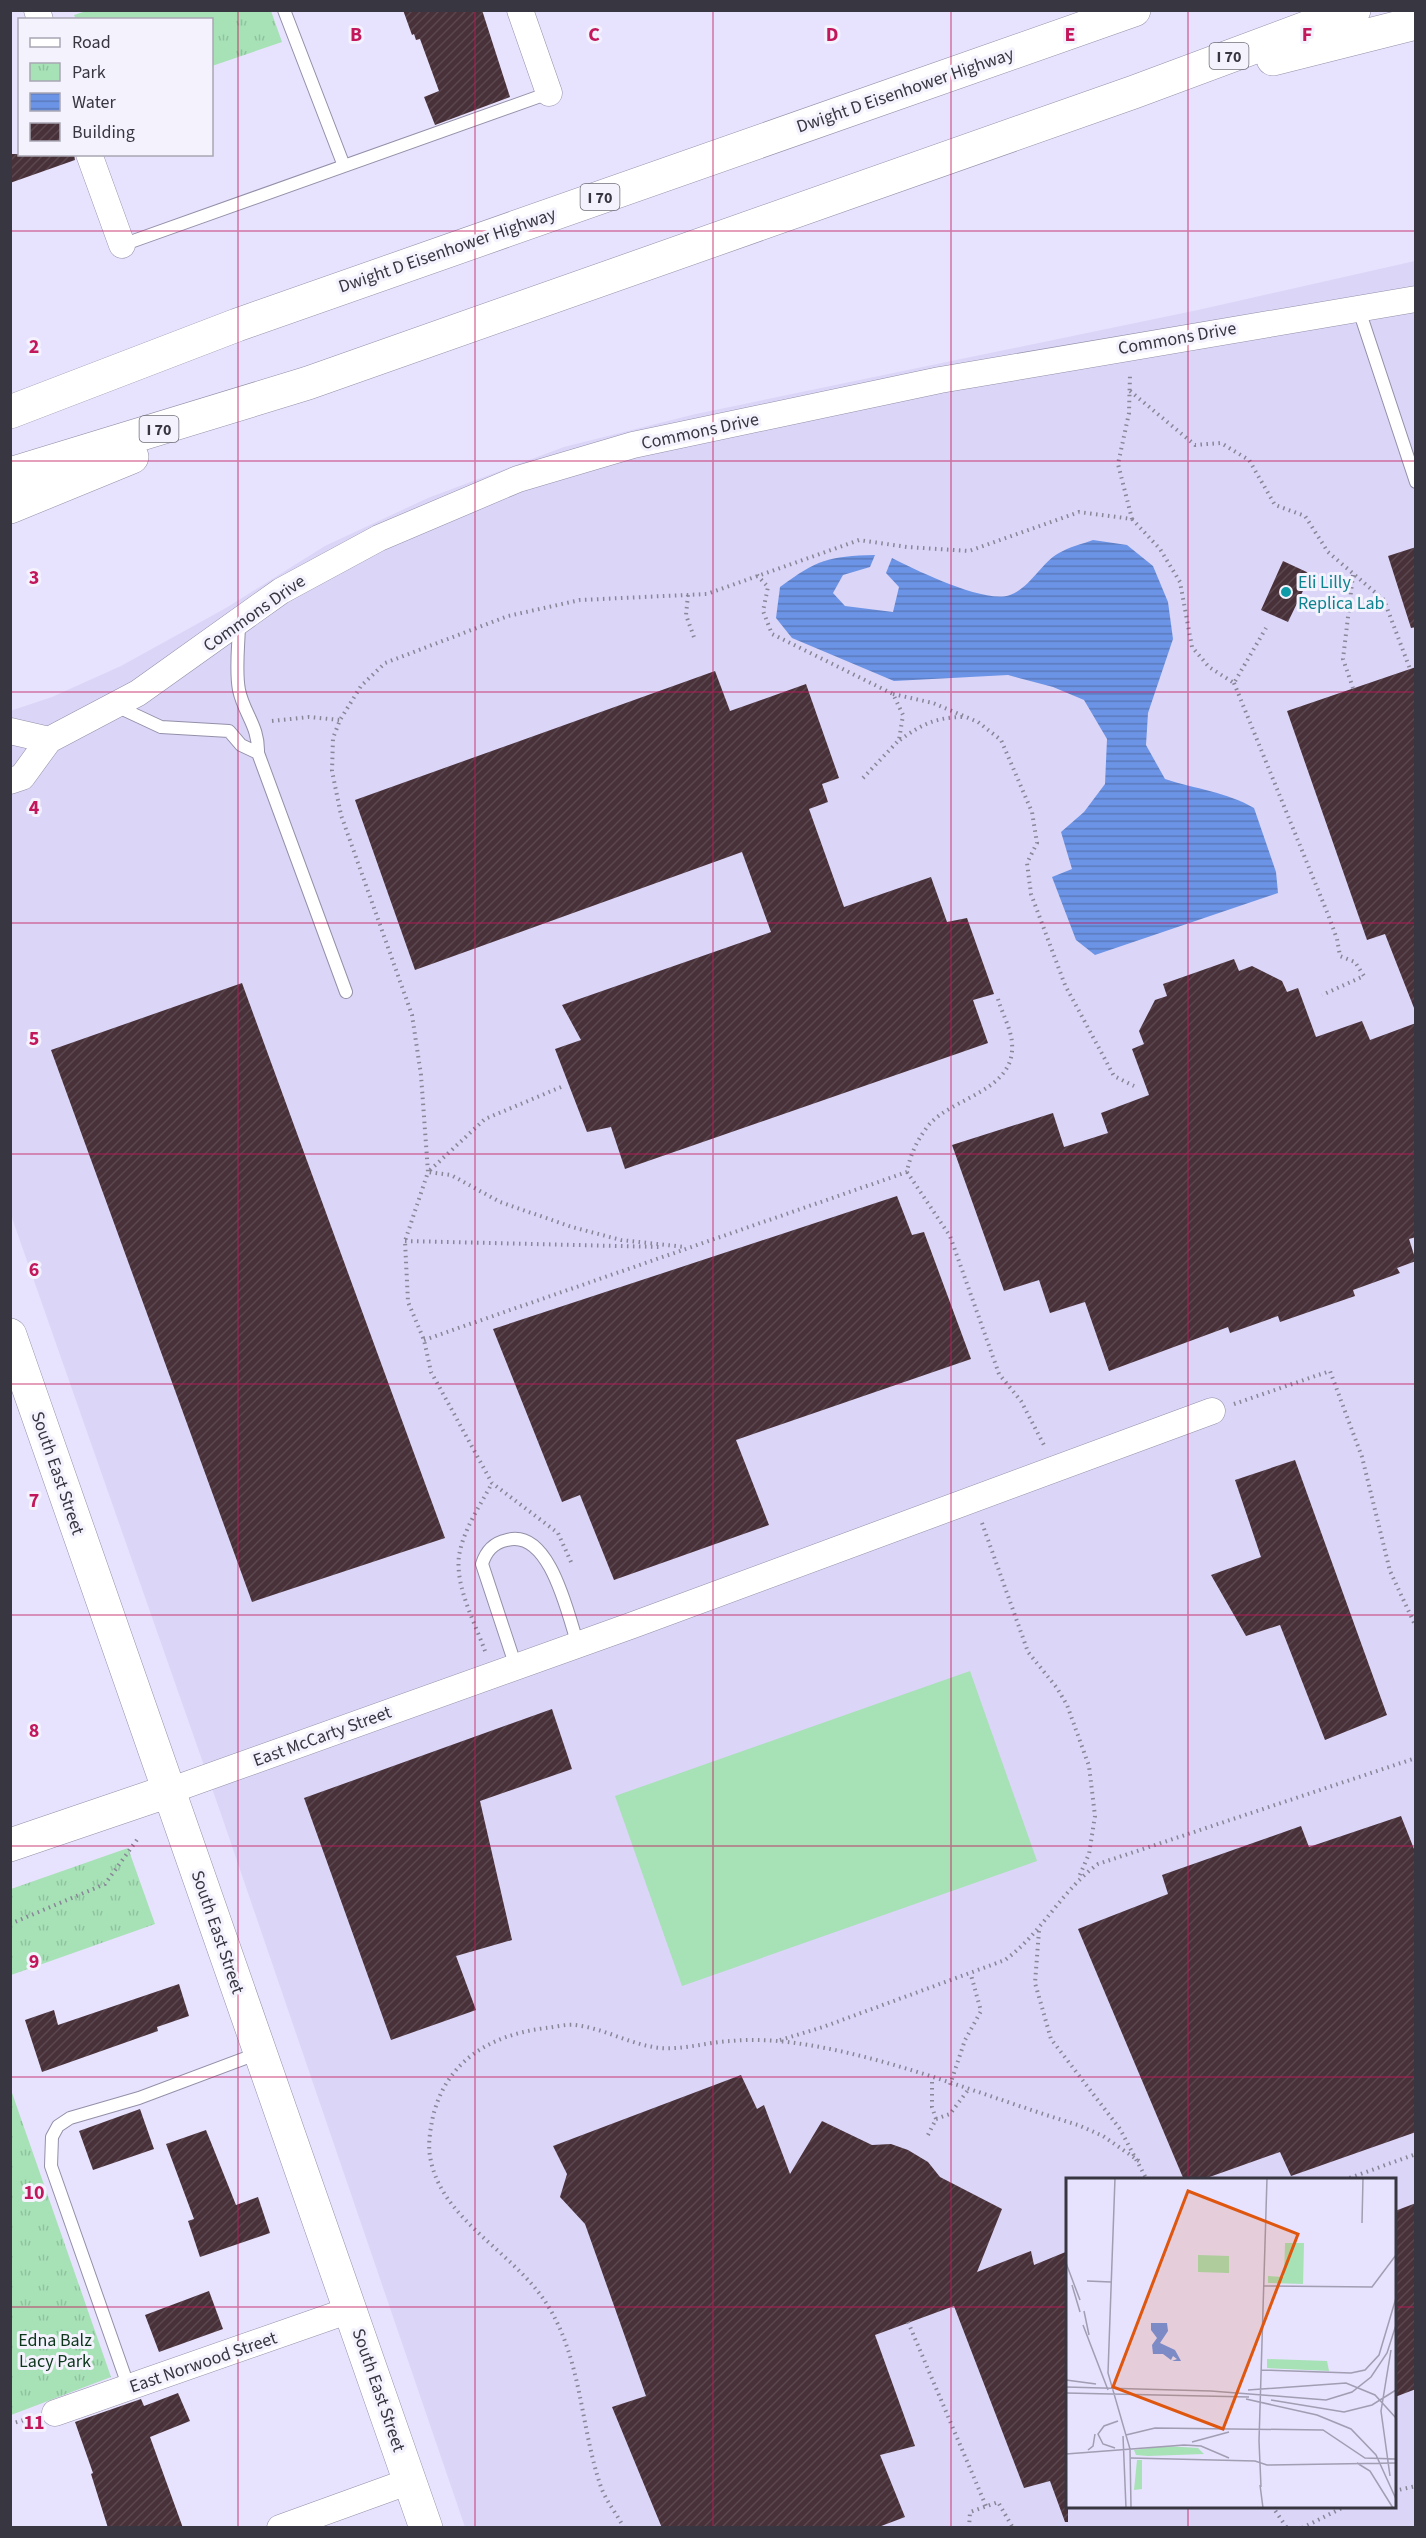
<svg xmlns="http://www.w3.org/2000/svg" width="1426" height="2538" font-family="'Source Sans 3',sans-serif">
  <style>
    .built { fill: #dbd5f7; fill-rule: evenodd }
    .grass { fill: #a7e1b6 }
    .park { fill: url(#park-tufts) }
    .water { fill: url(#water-rules) }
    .building { fill: url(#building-hatch) }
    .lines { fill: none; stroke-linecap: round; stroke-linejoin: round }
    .service-casing { stroke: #948fa8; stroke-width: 14 }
    .minor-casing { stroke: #948fa8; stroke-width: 27 }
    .secondary-casing { stroke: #948fa8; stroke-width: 34 }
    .motorway-casing { stroke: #948fa8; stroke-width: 34 }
    .path { stroke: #898698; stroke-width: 4; stroke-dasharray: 1.5 4.5; stroke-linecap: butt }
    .service { stroke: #fff; stroke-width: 12 }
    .minor { stroke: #fff; stroke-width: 26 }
    .secondary { stroke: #fff; stroke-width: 33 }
    .motorway { stroke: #fff; stroke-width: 33 }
    .grid { fill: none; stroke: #c2185b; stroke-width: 1.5; stroke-opacity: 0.55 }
    .culture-dot { fill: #0f9aa8; stroke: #f3f2fd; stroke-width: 2 }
    .labels { text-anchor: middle; stroke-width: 6; stroke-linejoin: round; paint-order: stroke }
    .shield { fill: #f3f2fd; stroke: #706e79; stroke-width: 1.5 }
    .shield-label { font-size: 16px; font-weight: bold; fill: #383641 }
    .street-label { font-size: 18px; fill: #383641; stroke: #f3f2fd }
    .culture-label { font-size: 18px; fill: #0d838f; stroke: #f3f2fd; text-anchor: start }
    .park-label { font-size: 18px; fill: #0d351b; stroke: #f3f2fd }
    .inset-road { fill: none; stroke: #a19db2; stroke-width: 1.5 }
    .view { fill: #df570f; fill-opacity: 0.15; stroke: #df570f; stroke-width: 3 }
    .inset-edge { fill: none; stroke: #383641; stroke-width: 3 }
    .grid-label { font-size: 20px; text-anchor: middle; font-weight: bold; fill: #c2185b; stroke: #f3f2fd; stroke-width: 6; stroke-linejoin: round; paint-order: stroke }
  </style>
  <defs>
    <pattern id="park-tufts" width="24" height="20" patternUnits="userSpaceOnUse" patternTransform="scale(1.5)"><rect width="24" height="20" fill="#a7e1b6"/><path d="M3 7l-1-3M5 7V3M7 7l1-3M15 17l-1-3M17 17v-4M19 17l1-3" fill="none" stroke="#90c29e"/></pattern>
    <pattern id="water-rules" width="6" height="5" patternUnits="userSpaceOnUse" patternTransform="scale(1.5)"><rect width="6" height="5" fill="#6c94e6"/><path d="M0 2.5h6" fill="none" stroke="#5a7abc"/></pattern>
    <pattern id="building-hatch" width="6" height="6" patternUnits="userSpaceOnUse" patternTransform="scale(1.5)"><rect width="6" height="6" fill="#49313a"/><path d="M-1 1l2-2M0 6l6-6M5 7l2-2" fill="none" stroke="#5b474f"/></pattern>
  </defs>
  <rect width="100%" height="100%" fill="#e7e2fd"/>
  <path class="built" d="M 1415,261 L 1415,2527 L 465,2527 L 220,1811 L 11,1215 L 10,711 L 52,697 L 121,666 L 226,608 L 325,546 L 428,498 L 564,447 L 696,414 L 1198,310 ZM 1068,2180 L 1394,2180 L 1394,2506 L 1068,2506 Z"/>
  <path class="grass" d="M 970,1671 L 1037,1861 L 682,1986 L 615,1796 Z"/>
  <path class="park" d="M 89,10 L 271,11 L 282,42 L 212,66 L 212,20 L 76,19 L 74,15 Z
    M 128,1848 L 155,1924 L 11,1975 L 11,1889 Z
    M 11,2090 L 111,2377 L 11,2415 L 10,2415 Z"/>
  <path class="water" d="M 1093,540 L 1127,545 L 1153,566 L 1168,602 L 1173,639 L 1148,713 L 1146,745 L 1165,779 C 1195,789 1227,792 1254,808 L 1276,872 L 1278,893 L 1095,955 L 1076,940 L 1052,877 L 1072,869 L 1061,832 L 1084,812 L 1105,784 L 1107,739 L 1084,700 L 1053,687 L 1008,675 L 894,681 L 792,638 L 776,618 L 780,587 C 817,560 828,556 875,555 L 870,567 L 843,575 L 833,593 L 845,606 L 893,612 L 899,587 L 886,573 L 892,558 C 916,570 984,604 1010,595 C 1031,587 1041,563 1059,553 C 1069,547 1082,544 1093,540 Z"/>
  <path class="building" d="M 403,10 L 482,10 L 510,97 L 435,125 L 424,97 L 439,91 L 420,39 L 416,40 L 414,34 L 412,35 Z
    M 10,154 L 74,154 L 75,160 L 10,183 Z
    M 1416,547 L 1416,627 L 1411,628 L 1388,556 Z
    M 1283,561 L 1311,574 L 1288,622 L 1261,610 Z
    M 1416,667 L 1416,1008 L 1414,1008 L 1385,934 L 1367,940 L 1287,711 Z
    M 715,671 L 730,711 L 806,684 L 839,778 L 822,784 L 828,802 L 809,809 L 844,907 L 931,877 L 947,922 L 967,918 L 994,994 L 973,1000 L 988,1043 L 625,1169 L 611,1127 L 587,1132 L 555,1049 L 581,1040 L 562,1005 L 771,932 L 742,852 L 415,970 L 355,800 Z
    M 1234,959 L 1239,971 L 1252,966 L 1282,981 L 1287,992 L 1298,988 L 1316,1037 L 1362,1021 L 1370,1040 L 1416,1023 L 1416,1237 L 1409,1239 L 1416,1261 L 1397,1268 L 1400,1273 L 1353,1290 L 1355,1296 L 1280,1322 L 1278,1316 L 1230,1333 L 1228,1327 L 1109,1371 L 1085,1302 L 1050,1313 L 1039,1280 L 1004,1291 L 952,1145 L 1053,1113 L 1064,1147 L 1108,1133 L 1101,1113 L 1149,1095 L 1132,1049 L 1144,1044 L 1139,1031 L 1155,1000 L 1167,996 L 1163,984 Z
    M 242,983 L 445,1538 L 252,1602 L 51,1050 Z
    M 897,1196 L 912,1235 L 924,1232 L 971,1359 L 736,1440 L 769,1525 L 614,1580 L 580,1495 L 562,1502 L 493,1329 Z
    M 1295,1460 L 1387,1715 L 1325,1740 L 1280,1625 L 1246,1636 L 1211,1575 L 1261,1557 L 1235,1480 Z
    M 552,1709 L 572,1769 L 480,1801 L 512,1940 L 456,1956 L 476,2010 L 391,2040 L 304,1798 Z
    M 1401,1816 L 1416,1854 L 1416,2132 L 1291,2176 L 1280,2152 L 1201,2180 L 1184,2180 L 1078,1929 L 1168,1894 L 1162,1875 L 1301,1826 L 1309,1847 Z
    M 179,1984 L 189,2016 L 157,2027 L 158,2031 L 42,2072 L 25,2020 L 54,2010 L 58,2025 Z
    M 741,2075 L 757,2109 L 764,2105 L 790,2174 L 822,2121 L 872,2145 L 891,2144 L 908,2150 L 928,2162 L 940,2177 L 1002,2209 L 977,2272 L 1031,2251 L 1034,2265 L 1068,2251 L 1068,2522 L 1065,2522 L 1050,2481 L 1024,2488 L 954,2306 L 875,2335 L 915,2446 L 880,2455 L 905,2517 L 876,2528 L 662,2528 L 612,2407 L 646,2396 L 585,2224 L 560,2197 L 567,2174 L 553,2146 Z
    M 140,2109 L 154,2149 L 93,2170 L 79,2131 Z
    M 206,2130 L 236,2205 L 258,2197 L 270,2233 L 200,2257 L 188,2221 L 194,2219 L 166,2144 Z
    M 1416,2203 L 1416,2389 L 1395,2397 L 1395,2211 Z
    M 209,2291 L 223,2329 L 159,2352 L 145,2315 Z
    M 178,2393 L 190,2421 L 150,2437 L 183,2528 L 108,2528 L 91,2474 L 93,2473 L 75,2422 L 141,2399 L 144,2406 Z"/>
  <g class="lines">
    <defs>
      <path id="service" d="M 284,10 L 344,166
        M 122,245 L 549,93
        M 1358,307 L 1416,482
        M 239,622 C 239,643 235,669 239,690 C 244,714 259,726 258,753 L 346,992
        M 116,706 L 161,727 L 229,731 L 241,745 L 258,753
        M 516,1667 L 482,1564 C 486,1551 493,1543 507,1540 C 550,1528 568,1615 578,1645
        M 129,2388 L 51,2166 L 52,2137 L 58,2126 L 70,2118 L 139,2098 L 259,2053"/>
      <path id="minor" d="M 37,10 L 40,20
        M 520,10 L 549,93
        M 89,154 L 122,245
        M 10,731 L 49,740
        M 10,781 L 22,777 L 49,740 L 138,693 L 281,591 L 379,538 L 518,479 L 633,445 L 940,380 L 1416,299
        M 169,1791 L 633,1625 L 1212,1411
        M 55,2413 L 350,2310
        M 280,2528 L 410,2481"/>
      <path id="secondary" d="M 10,1335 L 426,2528
        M 10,1845 L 169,1791"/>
      <path id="motorway" d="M 1273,59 L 1416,23
        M 10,412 L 237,325 L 1134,10
        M 10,474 L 308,383 L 1134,92 L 1354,10
        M 10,507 L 132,457"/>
    </defs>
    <use href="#service" class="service-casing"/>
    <use href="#minor" class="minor-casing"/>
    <use href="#secondary" class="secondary-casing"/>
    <use href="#motorway" class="motorway-casing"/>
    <path class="path" d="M 1130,391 L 1195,445 L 1221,443 L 1249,460 L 1275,505 L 1305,516 L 1328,552 L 1384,600 L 1410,669
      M 1132,519 L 1160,549 L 1180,582 L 1192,647 L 1209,667 L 1234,683 L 1266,628
      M 757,575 L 768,587 L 763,611 L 772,634 L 893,694 L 903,715 L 899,740 L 863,778
      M 1353,575 L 1343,659 L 1353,688
      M 688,595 L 686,615 L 695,640
      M 1234,683 L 1329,917 L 1337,939 L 1340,956 L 1355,962 L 1364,976 L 1322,995
      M 893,694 L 933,703 L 978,722 L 1001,740 L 1032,812 L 1037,843 L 1027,863 L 1031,894 L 1065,985 L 1114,1076 L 1134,1086
      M 272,721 L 309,717 L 340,720
      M 900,740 C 922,724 937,717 964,717
      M 561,1087 L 485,1119 L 428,1172 L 451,1175 L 500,1202 L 572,1227 L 621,1240 L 685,1247
      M 907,1172 L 950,1236 L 999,1374 L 1021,1401 L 1045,1447
      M 405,1241 L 661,1247
      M 424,1340 L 907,1172 C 910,1155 917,1140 928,1126 C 951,1097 1016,1092 1012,1043 C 1011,1029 1002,1013 998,999
      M 1234,1404 L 1330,1371 L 1362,1457 L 1390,1571 L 1416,1627
      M 982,1523 L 1028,1652 L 1057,1688 L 1067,1705 L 1089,1766 L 1095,1816 L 1089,1854 L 1079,1877
      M 571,1562 L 558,1533 L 492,1483 L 431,1372 L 424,1340 L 408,1302 L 405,1241 L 428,1172 L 421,1075 L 412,1015 L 341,815 L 332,771 L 333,738 L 340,720 L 361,686 L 385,663 L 508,616 L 580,600 L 707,594 L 859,540 L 907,547 L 969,551 L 1079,512 L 1132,519 L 1118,464 L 1129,413 L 1130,374
      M 485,1651 C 475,1623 455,1586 459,1556 C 463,1530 480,1506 492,1483
      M 1416,1710 L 1416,1730
      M 10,1924 L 105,1884 L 139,1837
      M 1039,1931 L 1035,1983 L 1051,2039 L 1120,2129 L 1147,2180
      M 780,2040 L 823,2027 L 1005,1960 C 1042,1933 1061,1891 1098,1864 L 1416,1758
      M 950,2085 L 965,2040 L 981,2011 L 971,1975
      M 936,2119 L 950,2114 L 968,2090
      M 928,2135 L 936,2119 L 932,2107 L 932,2079
      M 1344,2180 L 1416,2154
      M 908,2322 L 986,2506
      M 10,2424 L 31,2418
      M 1394,2491 L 1416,2486
      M 1272,2506 L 1287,2528
      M 624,2528 C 617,2514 606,2501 601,2487 C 581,2429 582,2365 551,2311 C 519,2253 440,2222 430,2156 C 428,2145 430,2132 432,2121 C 444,2062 489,2035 546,2028 C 555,2027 566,2024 575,2025 C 604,2028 631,2045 660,2048 C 683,2050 708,2042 731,2041 C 752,2039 774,2040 795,2043 C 890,2056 986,2097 1078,2125 L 1103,2136 L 1139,2161
      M 969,2528 L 970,2512 L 998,2502 L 1013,2528
      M 1302,2528 L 1346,2506"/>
    <use href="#service" class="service"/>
    <use href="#minor" class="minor"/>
    <use href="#secondary" class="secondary"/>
    <use href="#motorway" class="motorway"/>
  </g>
  <path class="grid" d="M 238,10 L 238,2528M 475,10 L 475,2528M 713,10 L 713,2528M 951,10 L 951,2528M 1188,10 L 1188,2180M 10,231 L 1416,231M 10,461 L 1416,461M 10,692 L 1416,692M 10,923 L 1416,923M 10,1154 L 1416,1154M 10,1384 L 1416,1384M 10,1615 L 1416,1615M 10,1846 L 1416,1846M 10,2077 L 1416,2077M 10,2307 L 1068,2307M 1394,2307 L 1416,2307M 1188,2506 L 1188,2528"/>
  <circle class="culture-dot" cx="1286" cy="592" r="6"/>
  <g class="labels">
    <g class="shield">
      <rect x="1209.5" y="43" width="39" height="26" rx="4.5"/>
      <rect x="580.5" y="184" width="39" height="26" rx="4.5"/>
      <rect x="139.5" y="416" width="39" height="26" rx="4.5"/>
    </g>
    <g class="shield-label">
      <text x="1229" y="62">I 70</text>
      <text x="600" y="203">I 70</text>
      <text x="159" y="435">I 70</text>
    </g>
    <g class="street-label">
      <text transform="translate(905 90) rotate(-19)" y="6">Dwight D Eisenhower Highway</text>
      <text transform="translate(447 250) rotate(-19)" y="6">Dwight D Eisenhower Highway</text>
      <text transform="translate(1177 338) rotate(-10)" y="6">Commons Drive</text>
      <text transform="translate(700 431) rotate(-12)" y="6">Commons Drive</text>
      <text transform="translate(254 613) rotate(-35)" y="6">Commons Drive</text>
      <text transform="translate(58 1473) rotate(71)" y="6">South East Street</text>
      <text transform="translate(322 1736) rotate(-20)" y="6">East McCarty Street</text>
      <text transform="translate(218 1932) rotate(71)" y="6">South East Street</text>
      <text transform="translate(203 2362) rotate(-19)" y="6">East Norwood Street</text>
      <text transform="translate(379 2390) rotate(71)" y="6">South East Street</text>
    </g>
    <g class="culture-label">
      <text x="1298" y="588">Eli Lilly<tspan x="1298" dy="21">Replica Lab</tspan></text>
    </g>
    <g class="park-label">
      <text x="55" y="2346">Edna Balz<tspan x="55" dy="21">Lacy Park</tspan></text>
    </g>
  </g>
  <g transform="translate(1066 2178)">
    <rect width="330" height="330" fill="#e7e2fd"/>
    <path d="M 132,77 L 163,78 L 163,95 L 132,94 Z" fill="#a7e1b6"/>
    <path d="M 219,65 L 238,65 L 237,106 L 202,105 L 202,98 L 218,99 ZM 201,181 L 261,183 L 263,193 L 201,190 ZM 100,268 L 132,270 L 138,276 L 82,278 L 70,277 L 68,272 ZM 71,282 L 76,282 L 76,311 L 68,312 Z" fill="#a7e1b6"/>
    <path d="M 85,145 L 101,145 L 102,153 L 94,165 L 109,172 L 115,183 L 106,183 L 111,181 L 107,178 L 105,182 L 97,176 L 87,176 L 86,167 L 91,160 L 85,152 Z" fill="#6c94e6"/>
    <path class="inset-road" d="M 49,0 L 42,195 L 64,271 L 65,330M 296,45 L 297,0M 0,85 L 14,122M 21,103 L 45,104M 6,107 L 14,134M 197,108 L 306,109 L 330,77M 18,133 L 23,157M 17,147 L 42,212M 195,192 L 285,195 L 299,192 L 313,177 L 330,120M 0,202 L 30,206M 0,209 L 145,213 L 260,222 L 286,214 L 305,199 L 321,175 L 330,147M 182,212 L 280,205 L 309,217 L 330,240M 0,215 L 183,219M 180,221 L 251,237 L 285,251 L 310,277 L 330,321M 205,222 L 278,234 L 306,227 L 330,212M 60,257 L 89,250 L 257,252 L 299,280 L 330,281M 57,258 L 60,330M 126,264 L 163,254M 49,270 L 37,266 L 32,256 L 38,248 L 52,243M 22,272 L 27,268 L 29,256M 0,276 L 118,267 L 135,268 L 163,280M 65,280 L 189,283 L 201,287 L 330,285M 291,285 L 304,293 L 327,330M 324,298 L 315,233 L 325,172M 194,307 L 197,330M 195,309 L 193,263 L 201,0"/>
    <path class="view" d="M 122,13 L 232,56 L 157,251 L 47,209 Z"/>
    <rect width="330" height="330" class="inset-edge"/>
  </g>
  <g class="grid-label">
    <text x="356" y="41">B</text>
    <text x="594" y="41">C</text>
    <text x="832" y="41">D</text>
    <text x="1070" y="41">E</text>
    <text x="1307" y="41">F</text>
    <text x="34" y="353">2</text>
    <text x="34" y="584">3</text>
    <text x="34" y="814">4</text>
    <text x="34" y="1045">5</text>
    <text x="34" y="1276">6</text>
    <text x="34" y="1507">7</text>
    <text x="34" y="1737">8</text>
    <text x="34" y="1968">9</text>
    <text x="34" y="2199">10</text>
    <text x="34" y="2429">11</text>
  </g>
  <rect width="1426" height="2538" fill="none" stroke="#383641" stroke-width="24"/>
  <rect x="18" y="18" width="195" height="138" fill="#f3f2fd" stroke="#a8a7b2" stroke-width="1.5"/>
  <rect x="30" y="38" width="30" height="9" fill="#ffffff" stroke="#a8a7b2" stroke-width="1.5"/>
  <text x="72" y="48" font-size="18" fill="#383641">Road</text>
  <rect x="30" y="63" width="30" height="18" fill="url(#park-tufts)" stroke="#a8a7b2" stroke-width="1.5"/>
  <text x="72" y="78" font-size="18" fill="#383641">Park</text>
  <rect x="30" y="93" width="30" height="18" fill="url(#water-rules)" stroke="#a8a7b2" stroke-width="1.5"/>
  <text x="72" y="108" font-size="18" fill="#383641">Water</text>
  <rect x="30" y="123" width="30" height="18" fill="url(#building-hatch)" stroke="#a8a7b2" stroke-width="1.5"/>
  <text x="72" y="138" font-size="18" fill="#383641">Building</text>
</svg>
